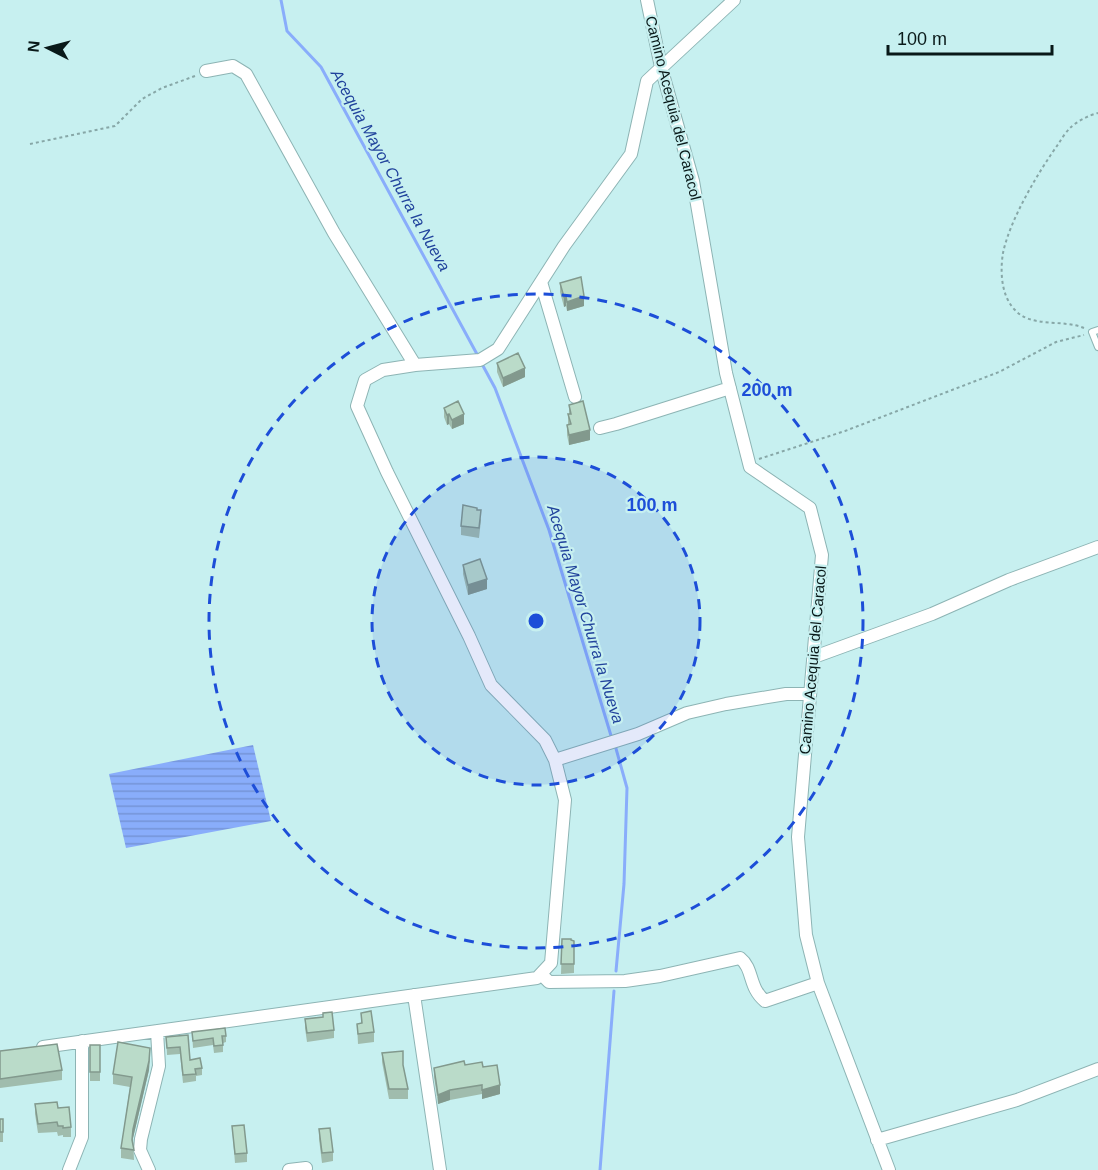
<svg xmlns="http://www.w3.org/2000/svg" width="1098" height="1170" font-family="Helvetica,sans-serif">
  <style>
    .water { fill: url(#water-rules) }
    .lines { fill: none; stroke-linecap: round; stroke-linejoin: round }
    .stream { stroke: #89adfb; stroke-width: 3 }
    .lane-casing { stroke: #8db4b4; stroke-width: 8 }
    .street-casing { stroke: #8db4b4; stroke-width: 14 }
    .path { stroke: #87a7a7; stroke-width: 2; stroke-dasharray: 3 3; stroke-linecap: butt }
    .lane { stroke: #fff; stroke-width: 6 }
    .street { stroke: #fff; stroke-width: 12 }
    .wall { fill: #a0bcad }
    .shaded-wall { fill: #82998d }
    .building { fill: #badbc9; stroke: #82998d; stroke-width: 1.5 }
    .ring { fill: none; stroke: #1d4ed8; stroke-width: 3; stroke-dasharray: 10 8 }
    .labels { text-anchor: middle; stroke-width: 4.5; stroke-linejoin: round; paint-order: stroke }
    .street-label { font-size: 15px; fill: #091919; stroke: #c7f0f0 }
    .water-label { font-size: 16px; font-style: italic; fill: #21439c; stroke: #c7f0f0 }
    .centre { fill: #1d4ed8; stroke: #c7f0f0; stroke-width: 3 }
    .ring-label { font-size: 18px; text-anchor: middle; font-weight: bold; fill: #1d4ed8; stroke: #c7f0f0; stroke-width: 4.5; stroke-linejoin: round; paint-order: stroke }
  </style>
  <defs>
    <pattern id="water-rules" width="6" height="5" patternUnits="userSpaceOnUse" patternTransform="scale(1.5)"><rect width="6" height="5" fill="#89adfb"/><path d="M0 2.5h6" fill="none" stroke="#7594d7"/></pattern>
  </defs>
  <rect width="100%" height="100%" fill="#c7f0f0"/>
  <path class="water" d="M 253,745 L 271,821 L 126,848 L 109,774 Z"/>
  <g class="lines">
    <path class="stream" d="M 281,0 L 287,31 L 321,67 L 478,356
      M 482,364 L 495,388 L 549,530 L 612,739
      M 615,745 L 627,788 L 624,884 L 616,971
      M 600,1170 L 614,991"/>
    <defs>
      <path id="lane" d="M 1098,330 L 1092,332 L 1098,347"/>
      <path id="street" d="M 647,0 L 661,67 L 693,181 L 726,373 L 750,467 L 810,508 L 822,555 L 798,837 L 806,935 L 818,983 L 889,1170
        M 206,71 L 233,66 L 246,74 L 334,233 L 415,365
        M 541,282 L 575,397
        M 600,428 L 616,424 L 730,388
        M 814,657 L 932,614 L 1009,580 L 1098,547
        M 555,760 L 638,734 L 687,713 L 726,704 L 786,694 L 810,694
        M 541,974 L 549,982 L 625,981 L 660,976 L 740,958 C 754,969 748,987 765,1001 L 818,983
        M 414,995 L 440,1170
        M 43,1047 L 537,978 L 551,963 L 565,800 L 555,760 L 545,740 L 491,685 L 469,636 L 387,472 L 357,406 L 365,380 L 383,370 L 415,365 L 480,360 L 498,349 L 564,246 L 631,154 L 647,81 L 734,0
        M 877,1140 L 1017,1100 L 1098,1069
        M 69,1170 L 82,1137 L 82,1041
        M 149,1170 L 140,1150 L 141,1139 L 159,1066 L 157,1031
        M 289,1170 L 306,1168"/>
    </defs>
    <use href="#lane" class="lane-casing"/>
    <use href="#street" class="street-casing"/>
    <path class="path" d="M 30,144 L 115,126 L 142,99 L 162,88 L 195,76
      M 1084,328 C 1063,319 1031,328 1015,310 C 1001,296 1000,271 1003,253 C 1010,219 1039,171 1059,143 C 1062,138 1066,132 1070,128 C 1076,122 1089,115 1098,113
      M 759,459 L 845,431 L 999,372 L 1056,342 L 1084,335"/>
    <use href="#lane" class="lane"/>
    <use href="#street" class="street"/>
  </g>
  <path class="wall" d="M 560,283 L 584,306 L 567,311 L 566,306 L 564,307 L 560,292 Z
    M 497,363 L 525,377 L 503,387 L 497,372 Z
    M 569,405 L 590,440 L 569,445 L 567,435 L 567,425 L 568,425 L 568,414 L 569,414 Z
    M 444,408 L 464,424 L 452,429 L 449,424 L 447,425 L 444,417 Z
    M 477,510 L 481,520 L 479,538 L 461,535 L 461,526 Z
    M 463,565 L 487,589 L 468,595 L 463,574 Z
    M 562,939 L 574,941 L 574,973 L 561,974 Z
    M 323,1013 L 334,1030 L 334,1038 L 307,1042 L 305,1028 L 305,1019 L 323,1017 Z
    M 361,1013 L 374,1032 L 374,1042 L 358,1044 L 357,1024 L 361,1023 Z
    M 192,1032 L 226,1036 L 226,1042 L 223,1043 L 223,1052 L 214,1053 L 213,1045 L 193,1048 Z
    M 188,1035 L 190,1060 L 202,1068 L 202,1075 L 196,1076 L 196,1081 L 183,1083 L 180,1054 L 167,1055 L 166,1037 Z
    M 90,1045 L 100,1045 L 100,1081 L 90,1081 Z
    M 0,1051 L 62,1070 L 62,1080 L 0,1088 Z
    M 382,1053 L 403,1065 L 408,1089 L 408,1099 L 389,1099 L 382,1062 Z
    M 150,1058 L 149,1070 L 133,1138 L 134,1160 L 121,1158 L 121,1148 L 130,1087 L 113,1084 L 113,1074 Z
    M 465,1065 L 483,1067 L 500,1094 L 482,1099 L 482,1094 L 450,1100 L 438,1104 L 434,1077 L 434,1068 Z
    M 35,1104 L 58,1108 L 71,1127 L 71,1137 L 63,1137 L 63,1135 L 58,1136 L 57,1132 L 38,1133 L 35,1114 Z
    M 0,1119 L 3,1119 L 3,1142 L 0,1142 Z
    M 232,1126 L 247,1153 L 247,1162 L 235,1163 Z
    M 319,1129 L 333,1152 L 333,1161 L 322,1163 L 319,1139 Z"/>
  <path class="shaded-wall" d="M 566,296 L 566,306 L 564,307 L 564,297 Z
    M 584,296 L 584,306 L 567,311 L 567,302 Z
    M 525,368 L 525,377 L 503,387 L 503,378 Z
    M 449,414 L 449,424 L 447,425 L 447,415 Z
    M 464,414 L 464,424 L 452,429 L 452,420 Z
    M 590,430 L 590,440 L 569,445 L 569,435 Z
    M 487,579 L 487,589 L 468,595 L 468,585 Z
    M 150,1048 L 149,1070 L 133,1138 L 132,1150 L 133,1129 Z
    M 500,1085 L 500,1094 L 482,1099 L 482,1090 Z
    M 450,1090 L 450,1100 L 438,1104 L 438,1095 Z"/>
  <path class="building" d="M 581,277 L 584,296 L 567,302 L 566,296 L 564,297 L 560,283 Z
    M 518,353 L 525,368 L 503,378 L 497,363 Z
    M 458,401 L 464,414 L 452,420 L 449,414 L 447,415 L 444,408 Z
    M 583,401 L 590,430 L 569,435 L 567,425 L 571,424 L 568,414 L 571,414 L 569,405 Z
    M 463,505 L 477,508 L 477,510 L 481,510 L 479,528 L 461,526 Z
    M 480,559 L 487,579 L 468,585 L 463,565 Z
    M 562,939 L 571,939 L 571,940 L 574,941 L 574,964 L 561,964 Z
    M 371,1011 L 374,1032 L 358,1034 L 357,1024 L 362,1023 L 361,1013 Z
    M 332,1012 L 334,1030 L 307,1033 L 305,1019 L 323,1017 L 323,1013 Z
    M 225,1028 L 226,1036 L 222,1036 L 223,1045 L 214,1046 L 213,1038 L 193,1041 L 192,1032 Z
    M 188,1035 L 190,1060 L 200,1058 L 202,1068 L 195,1069 L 196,1074 L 183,1075 L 180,1047 L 167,1048 L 166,1037 Z
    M 118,1042 L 150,1048 L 149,1061 L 133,1129 L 132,1140 L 134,1150 L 121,1148 L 132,1077 L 113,1074 Z
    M 57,1044 L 62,1070 L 0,1079 L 0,1051 Z
    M 90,1045 L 100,1045 L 100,1072 L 90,1072 Z
    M 403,1051 L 403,1065 L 408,1089 L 389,1089 L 382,1053 Z
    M 464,1061 L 465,1065 L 482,1062 L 483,1067 L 497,1065 L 500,1085 L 482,1090 L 482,1085 L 450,1090 L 438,1095 L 434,1068 Z
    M 57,1102 L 58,1108 L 69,1107 L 71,1127 L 63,1128 L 63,1126 L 58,1126 L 57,1122 L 38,1124 L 35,1104 Z
    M 0,1119 L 3,1119 L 3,1132 L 0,1132 Z
    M 244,1125 L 247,1153 L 235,1154 L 232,1126 Z
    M 330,1128 L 333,1152 L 322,1153 L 319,1129 Z"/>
  <circle cx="536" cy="621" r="164" fill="#1d4ed8" fill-opacity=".12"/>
  <g class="ring">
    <circle cx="536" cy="621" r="164"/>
    <circle cx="536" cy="621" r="327"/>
  </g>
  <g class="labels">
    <g class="street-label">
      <text transform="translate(673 108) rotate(76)" y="5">Camino Acequia del Caracol</text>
      <text transform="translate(813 660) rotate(-85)" y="5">Camino Acequia del Caracol</text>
    </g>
    <g class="water-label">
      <text transform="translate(391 170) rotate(61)" y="6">Acequia Mayor Churra la Nueva</text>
      <text transform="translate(586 614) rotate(73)" y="6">Acequia Mayor Churra la Nueva</text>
    </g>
  </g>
  <circle cx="536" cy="621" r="9" class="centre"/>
  <g class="ring-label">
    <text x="767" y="396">200 m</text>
    <text x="652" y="511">100 m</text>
  </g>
  <g transform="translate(48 48) rotate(276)" stroke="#c7f0f0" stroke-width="4.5" paint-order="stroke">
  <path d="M0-4.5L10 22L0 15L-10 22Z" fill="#091919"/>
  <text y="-9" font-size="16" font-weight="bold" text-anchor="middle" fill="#091919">N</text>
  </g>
  <path d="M888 45v9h164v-9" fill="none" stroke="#091919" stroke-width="3"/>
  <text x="897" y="45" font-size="18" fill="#091919" stroke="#c7f0f0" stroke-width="4.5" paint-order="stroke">100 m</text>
</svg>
